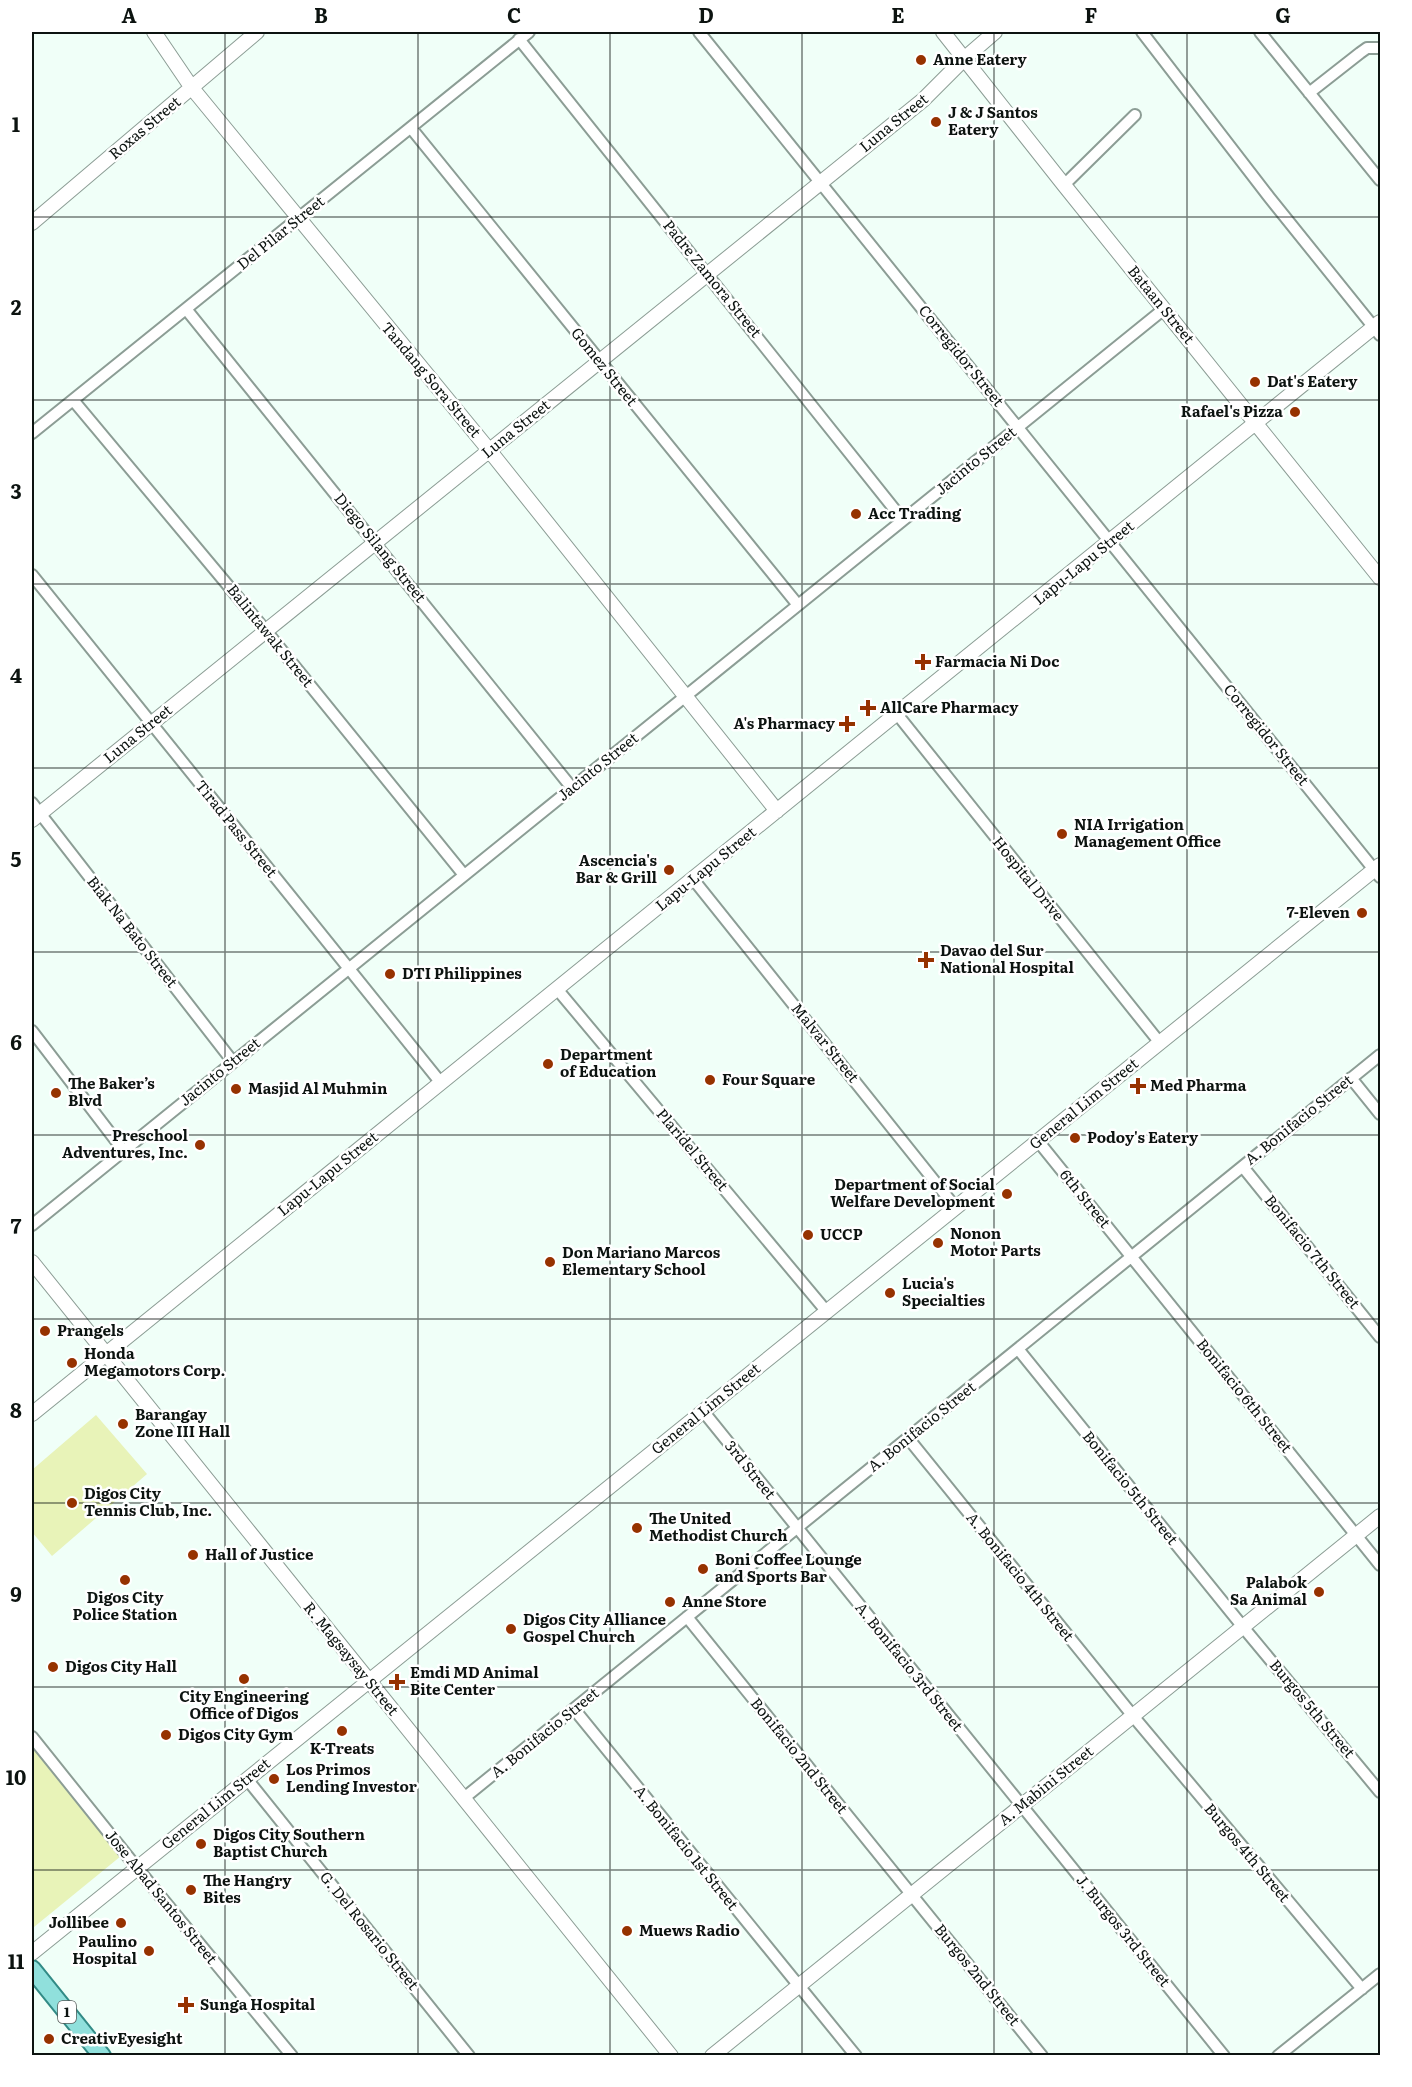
<svg xmlns="http://www.w3.org/2000/svg" width="1412" height="2087" font-family="Literata,serif">
  <style>
    .green { fill: #e8f3b8 }
    .lines { fill: none; stroke-linecap: round; stroke-linejoin: round }
    .minor-casing { stroke: #8c9d95; stroke-width: 14 }
    .tertiary-casing { stroke: #8c9d95; stroke-width: 16 }
    .primary-casing { stroke: #328b86; stroke-width: 20 }
    .minor { stroke: #fff; stroke-width: 10 }
    .tertiary { stroke: #fff; stroke-width: 14 }
    .primary { stroke: #90e0dc; stroke-width: 16 }
    .grid { fill: none; stroke: #0c1310; stroke-width: 1.5; stroke-opacity: 0.55 }
    .poi-dot { fill: #963200; stroke: #fff; stroke-width: 2 }
    .labels { text-anchor: middle; stroke-width: 5; stroke-linejoin: round; paint-order: stroke }
    .shield { fill: #fff; stroke: #555a58; stroke-width: 1.5 }
    .shield-label { font-size: 14px; font-weight: bold; fill: #0c1310 }
    .poi-label { font-size: 15px; font-weight: bold; fill: #0c1310; stroke: #fff; text-anchor: start }
    .street-label { font-size: 15px; fill: #0c1310; stroke: #fff }
    .neatline { fill: none; stroke: #0c1310; stroke-width: 2 }
    .grid-label { font-size: 20px; text-anchor: middle; font-weight: bold; fill: #0c1310 }
  </style>
  <rect width="100%" height="100%" fill="#f0fff8"/>
  <path class="green" d="M 96,1415 L 147,1474 L 52,1556 L 32,1532 L 32,1470 Z
    M 32,1746 L 121,1856 L 34,1927 L 32,1923 Z"/>
  <g class="lines">
    <defs>
      <path id="minor" d="M 699,32 L 1380,877
        M 1142,32 L 1269,197 L 1380,335
        M 1260,32 L 1380,180
        M 519,39 L 903,520
        M 1309,93 L 1360,53 L 1367,48 L 1380,48
        M 411,128 L 798,605
        M 1064,185 L 1135,115
        M 186,309 L 572,788
        M 73,400 L 266,631 L 464,875
        M 32,433 L 529,32
        M 32,575 L 441,1083
        M 897,714 L 1160,1043
        M 32,803 L 233,1062
        M 693,879 L 956,1208
        M 557,989 L 827,1312
        M 32,1031 L 123,1150
        M 1351,1078 L 1380,1114
        M 1038,1141 L 1380,1565
        M 1243,1167 L 1380,1337
        M 32,1225 L 1164,309
        M 1018,1349 L 1243,1627 L 1380,1792
        M 703,1411 L 1224,2056
        M 908,1438 L 1133,1716 L 1362,1989
        M 687,1617 L 1042,2056
        M 574,1709 L 856,2056
        M 32,1737 L 137,1868 L 292,2056
        M 247,1779 L 469,2056
        M 464,1798 L 1380,1055
        M 1278,2056 L 1380,1974"/>
      <path id="tertiary" d="M 154,32 L 192,88 L 489,450 L 777,811
        M 943,32 L 1064,185 L 1380,578
        M 32,223 L 257,32
        M 32,820 L 923,100 L 965,58 L 995,32
        M 32,1262 L 671,2056
        M 32,1414 L 1380,322
        M 32,1953 L 1380,865
        M 712,2056 L 1380,1516"/>
      <path id="primary" d="M 32,1969 L 102,2056"/>
    </defs>
    <use href="#minor" class="minor-casing"/>
    <use href="#tertiary" class="tertiary-casing"/>
    <use href="#primary" class="primary-casing"/>
    <use href="#minor" class="minor"/>
    <use href="#tertiary" class="tertiary"/>
    <use href="#primary" class="primary"/>
  </g>
  <path class="grid" d="M 225,32 L 225,2056M 418,32 L 418,2056M 610,32 L 610,2056M 802,32 L 802,2056M 994,32 L 994,2056M 1187,32 L 1187,2056M 32,217 L 1380,217M 32,400 L 1380,400M 32,584 L 1380,584M 32,768 L 1380,768M 32,952 L 1380,952M 32,1135 L 1380,1135M 32,1319 L 1380,1319M 32,1503 L 1380,1503M 32,1687 L 1380,1687M 32,1870 L 1380,1870"/>
  <g class="poi-dot">
    <circle cx="921" cy="60" r="6"/>
    <circle cx="936" cy="122" r="6"/>
    <circle cx="1255" cy="382" r="6"/>
    <circle cx="1295" cy="412" r="6"/>
    <circle cx="856" cy="514" r="6"/>
    <path d="M920 653h6v6h6v6h-6v6h-6v-6h-6v-6h6z"/>
    <path d="M865 699h6v6h6v6h-6v6h-6v-6h-6v-6h6z"/>
    <path d="M844 715h6v6h6v6h-6v6h-6v-6h-6v-6h6z"/>
    <circle cx="1062" cy="834" r="6"/>
    <circle cx="669" cy="870" r="6"/>
    <circle cx="1362" cy="913" r="6"/>
    <path d="M923 951h6v6h6v6h-6v6h-6v-6h-6v-6h6z"/>
    <circle cx="390" cy="974" r="6"/>
    <circle cx="548" cy="1064" r="6"/>
    <circle cx="710" cy="1080" r="6"/>
    <path d="M1135 1077h6v6h6v6h-6v6h-6v-6h-6v-6h6z"/>
    <circle cx="236" cy="1089" r="6"/>
    <circle cx="56" cy="1093" r="6"/>
    <circle cx="1075" cy="1138" r="6"/>
    <circle cx="200" cy="1145" r="6"/>
    <circle cx="1007" cy="1194" r="6"/>
    <circle cx="808" cy="1235" r="6"/>
    <circle cx="938" cy="1243" r="6"/>
    <circle cx="550" cy="1262" r="6"/>
    <circle cx="890" cy="1293" r="6"/>
    <circle cx="45" cy="1331" r="6"/>
    <circle cx="72" cy="1363" r="6"/>
    <circle cx="123" cy="1424" r="6"/>
    <circle cx="72" cy="1503" r="6"/>
    <circle cx="637" cy="1528" r="6"/>
    <circle cx="193" cy="1555" r="6"/>
    <circle cx="703" cy="1569" r="6"/>
    <circle cx="125" cy="1580" r="6"/>
    <circle cx="1319" cy="1592" r="6"/>
    <circle cx="670" cy="1602" r="6"/>
    <circle cx="511" cy="1629" r="6"/>
    <circle cx="53" cy="1667" r="6"/>
    <circle cx="244" cy="1679" r="6"/>
    <path d="M394 1673h6v6h6v6h-6v6h-6v-6h-6v-6h6z"/>
    <circle cx="342" cy="1731" r="6"/>
    <circle cx="166" cy="1735" r="6"/>
    <circle cx="274" cy="1779" r="6"/>
    <circle cx="201" cy="1844" r="6"/>
    <circle cx="191" cy="1890" r="6"/>
    <circle cx="121" cy="1923" r="6"/>
    <circle cx="627" cy="1931" r="6"/>
    <circle cx="149" cy="1951" r="6"/>
    <path d="M183 1996h6v6h6v6h-6v6h-6v-6h-6v-6h6z"/>
    <circle cx="49" cy="2039" r="6"/>
  </g>
  <g class="labels">
    <rect class="shield" x="58" y="2001" width="18" height="22" rx="4.5"/>
    <g class="shield-label">
      <text x="67" y="2017">1</text>
    </g>
    <g class="poi-label">
      <text x="933" y="65">Anne Eatery</text>
      <text x="948" y="118">J &amp; J Santos<tspan x="948" dy="17">Eatery</tspan></text>
      <text x="1267" y="387">Dat's Eatery</text>
      <text x="1283" y="417" text-anchor="end">Rafael's Pizza</text>
      <text x="868" y="519">Acc Trading</text>
      <text x="935" y="667">Farmacia Ni Doc</text>
      <text x="880" y="713">AllCare Pharmacy</text>
      <text x="835" y="729" text-anchor="end">A's Pharmacy</text>
      <text x="1074" y="830">NIA Irrigation<tspan x="1074" dy="17">Management Office</tspan></text>
      <text x="657" y="866" text-anchor="end">Ascencia's<tspan x="657" dy="17">Bar &amp; Grill</tspan></text>
      <text x="1350" y="918" text-anchor="end">7-Eleven</text>
      <text x="940" y="956">Davao del Sur<tspan x="940" dy="17">National Hospital</tspan></text>
      <text x="402" y="979">DTI Philippines</text>
      <text x="560" y="1060">Department<tspan x="560" dy="17">of Education</tspan></text>
      <text x="722" y="1085">Four Square</text>
      <text x="68" y="1089">The Baker’s<tspan x="68" dy="17">Blvd</tspan></text>
      <text x="1150" y="1091">Med Pharma</text>
      <text x="248" y="1094">Masjid Al Muhmin</text>
      <text x="188" y="1141" text-anchor="end">Preschool<tspan x="188" dy="17">Adventures, Inc.</tspan></text>
      <text x="1087" y="1143">Podoy's Eatery</text>
      <text x="995" y="1190" text-anchor="end">Department of Social<tspan x="995" dy="17">Welfare Development</tspan></text>
      <text x="950" y="1239">Nonon<tspan x="950" dy="17">Motor Parts</tspan></text>
      <text x="820" y="1240">UCCP</text>
      <text x="562" y="1258">Don Mariano Marcos<tspan x="562" dy="17">Elementary School</tspan></text>
      <text x="902" y="1289">Lucia's<tspan x="902" dy="17">Specialties</tspan></text>
      <text x="57" y="1336">Prangels</text>
      <text x="84" y="1359">Honda<tspan x="84" dy="17">Megamotors Corp.</tspan></text>
      <text x="135" y="1420">Barangay<tspan x="135" dy="17">Zone III Hall</tspan></text>
      <text x="84" y="1499">Digos City<tspan x="84" dy="17">Tennis Club, Inc.</tspan></text>
      <text x="649" y="1524">The United<tspan x="649" dy="17">Methodist Church</tspan></text>
      <text x="205" y="1560">Hall of Justice</text>
      <text x="715" y="1565">Boni Coffee Lounge<tspan x="715" dy="17">and Sports Bar</tspan></text>
      <text x="1307" y="1588" text-anchor="end">Palabok<tspan x="1307" dy="17">Sa Animal</tspan></text>
      <text x="125" y="1603" text-anchor="middle">Digos City<tspan x="125" dy="17">Police Station</tspan></text>
      <text x="682" y="1607">Anne Store</text>
      <text x="523" y="1625">Digos City Alliance<tspan x="523" dy="17">Gospel Church</tspan></text>
      <text x="65" y="1672">Digos City Hall</text>
      <text x="410" y="1678">Emdi MD Animal<tspan x="410" dy="17">Bite Center</tspan></text>
      <text x="244" y="1702" text-anchor="middle">City Engineering<tspan x="244" dy="17">Office of Digos</tspan></text>
      <text x="178" y="1740">Digos City Gym</text>
      <text x="342" y="1754" text-anchor="middle">K-Treats</text>
      <text x="286" y="1775">Los Primos<tspan x="286" dy="17">Lending Investor</tspan></text>
      <text x="213" y="1840">Digos City Southern<tspan x="213" dy="17">Baptist Church</tspan></text>
      <text x="203" y="1886">The Hangry<tspan x="203" dy="17">Bites</tspan></text>
      <text x="109" y="1928" text-anchor="end">Jollibee</text>
      <text x="639" y="1936">Muews Radio</text>
      <text x="137" y="1947" text-anchor="end">Paulino<tspan x="137" dy="17">Hospital</tspan></text>
      <text x="200" y="2010">Sunga Hospital</text>
      <text x="61" y="2044">CreativEyesight</text>
    </g>
    <g class="street-label">
      <text transform="translate(894 123) rotate(-39)" y="5">Luna Street</text>
      <text transform="translate(145 128) rotate(-40)" y="5">Roxas Street</text>
      <text transform="translate(281 233) rotate(-39)" y="5">Del Pilar Street</text>
      <text transform="translate(712 279) rotate(51)" y="5">Padre Zamora Street</text>
      <text transform="translate(1161 305) rotate(51)" y="5">Bataan Street</text>
      <text transform="translate(961 356) rotate(51)" y="5">Corregidor Street</text>
      <text transform="translate(604 367) rotate(51)" y="5">Gomez Street</text>
      <text transform="translate(431 380) rotate(50)" y="5">Tandang Sora Street</text>
      <text transform="translate(516 429) rotate(-39)" y="5">Luna Street</text>
      <text transform="translate(976 461) rotate(-39)" y="5">Jacinto Street</text>
      <text transform="translate(380 548) rotate(51)" y="5">Diego Silang Street</text>
      <text transform="translate(1084 563) rotate(-39)" y="5">Lapu-Lapu Street</text>
      <text transform="translate(270 636) rotate(51)" y="5">Balintawak Street</text>
      <text transform="translate(138 734) rotate(-39)" y="5">Luna Street</text>
      <text transform="translate(1266 735) rotate(51)" y="5">Corregidor Street</text>
      <text transform="translate(598 767) rotate(-39)" y="5">Jacinto Street</text>
      <text transform="translate(236 829) rotate(51)" y="5">Tirad Pass Street</text>
      <text transform="translate(706 869) rotate(-39)" y="5">Lapu-Lapu Street</text>
      <text transform="translate(1028 879) rotate(51)" y="5">Hospital Drive</text>
      <text transform="translate(132 932) rotate(52)" y="5">Biak Na Bato Street</text>
      <text transform="translate(825 1043) rotate(51)" y="5">Malvar Street</text>
      <text transform="translate(220 1072) rotate(-39)" y="5">Jacinto Street</text>
      <text transform="translate(1084 1104) rotate(-39)" y="5">General Lim Street</text>
      <text transform="translate(1299 1120) rotate(-39)" y="5">A. Bonifacio Street</text>
      <text transform="translate(692 1150) rotate(50)" y="5">Plaridel Street</text>
      <text transform="translate(328 1174) rotate(-39)" y="5">Lapu-Lapu Street</text>
      <text transform="translate(1085 1199) rotate(51)" y="5">6th Street</text>
      <text transform="translate(1312 1252) rotate(51)" y="5">Bonifacio 7th Street</text>
      <text transform="translate(1244 1396) rotate(51)" y="5">Bonifacio 6th Street</text>
      <text transform="translate(706 1409) rotate(-39)" y="5">General Lim Street</text>
      <text transform="translate(922 1427) rotate(-39)" y="5">A. Bonifacio Street</text>
      <text transform="translate(750 1470) rotate(51)" y="5">3rd Street</text>
      <text transform="translate(1130 1488) rotate(51)" y="5">Bonifacio 5th Street</text>
      <text transform="translate(1020 1577) rotate(51)" y="5">A. Bonifacio 4th Street</text>
      <text transform="translate(351 1659) rotate(51)" y="5">R. Magsaysay Street</text>
      <text transform="translate(909 1667) rotate(51)" y="5">A. Bonifacio 3rd Street</text>
      <text transform="translate(1312 1709) rotate(50)" y="5">Burgos 5th Street</text>
      <text transform="translate(545 1733) rotate(-39)" y="5">A. Bonifacio Street</text>
      <text transform="translate(799 1756) rotate(51)" y="5">Bonifacio 2nd Street</text>
      <text transform="translate(1046 1786) rotate(-39)" y="5">A. Mabini Street</text>
      <text transform="translate(216 1804) rotate(-39)" y="5">General Lim Street</text>
      <text transform="translate(686 1848) rotate(51)" y="5">A. Bonifacio 1st Street</text>
      <text transform="translate(1247 1853) rotate(50)" y="5">Burgos 4th Street</text>
      <text transform="translate(161 1897) rotate(51)" y="5">Jose Abad Santos Street</text>
      <text transform="translate(369 1931) rotate(51)" y="5">G. Del Rosario Street</text>
      <text transform="translate(1123 1931) rotate(51)" y="5">J. Burgos 3rd Street</text>
      <text transform="translate(977 1975) rotate(51)" y="5">Burgos 2nd Street</text>
    </g>
  </g>
  <rect width="1412" height="2087" fill="none" stroke="#ffffff" stroke-width="66"/>
  <rect x="33" y="33" width="1346" height="2021" class="neatline"/>
  <g class="grid-label">
    <text x="129" y="23">A</text>
    <text x="321" y="23">B</text>
    <text x="514" y="23">C</text>
    <text x="706" y="23">D</text>
    <text x="898" y="23">E</text>
    <text x="1091" y="23">F</text>
    <text x="1283" y="23">G</text>
    <text x="16" y="132">1</text>
    <text x="16" y="315">2</text>
    <text x="16" y="499">3</text>
    <text x="16" y="683">4</text>
    <text x="16" y="867">5</text>
    <text x="16" y="1050">6</text>
    <text x="16" y="1234">7</text>
    <text x="16" y="1418">8</text>
    <text x="16" y="1602">9</text>
    <text x="16" y="1785">10</text>
    <text x="16" y="1969">11</text>
  </g>
</svg>
